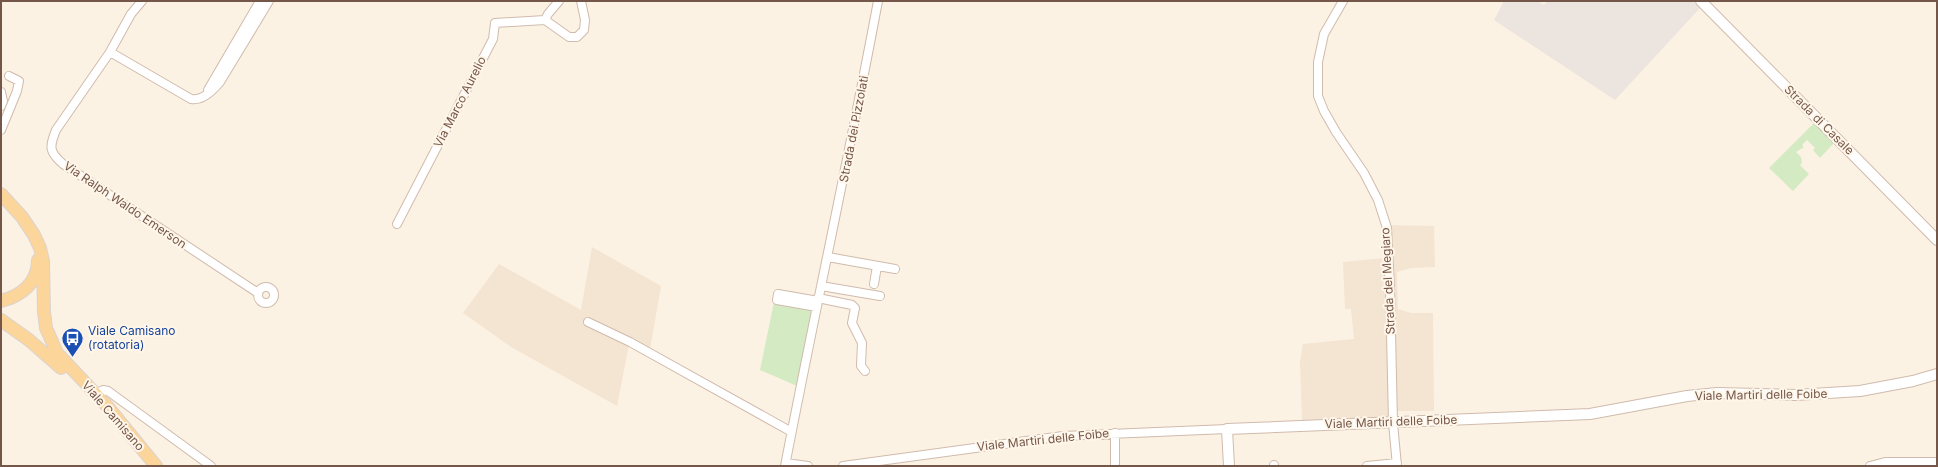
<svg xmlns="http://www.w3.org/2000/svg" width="1938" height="467" font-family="Inter,sans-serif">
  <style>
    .residential { fill: #f4e4d2 }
    .industrial { fill: #ece4de }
    .green { fill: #d3eac2 }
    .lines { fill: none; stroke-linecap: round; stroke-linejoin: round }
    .minor-casing { stroke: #d0bbad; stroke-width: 10 }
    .tertiary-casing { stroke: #d0bbad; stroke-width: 12 }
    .primary-casing { stroke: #dbd3d0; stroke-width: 14 }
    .minor { stroke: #fff; stroke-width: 8 }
    .tertiary { stroke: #fff; stroke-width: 10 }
    .primary { stroke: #fcd59b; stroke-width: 12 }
    .labels { text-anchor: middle; stroke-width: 4; stroke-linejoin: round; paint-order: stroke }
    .street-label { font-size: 12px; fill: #755749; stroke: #fff6ea }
    .transit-label { font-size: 12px; fill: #164399; stroke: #fff6ea; text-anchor: start }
  </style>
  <rect width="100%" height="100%" fill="#fcf2e3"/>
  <path class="residential" d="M 1382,225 L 1434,226 L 1435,267 L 1411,268 L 1397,272 L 1398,309 L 1411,313 L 1433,313 L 1434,411 L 1396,411 L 1395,417 L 1302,420 L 1300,362 L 1303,344 L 1354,339 L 1351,309 L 1345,309 L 1343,262 L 1384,258 Z
    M 592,247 L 661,286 L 649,355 L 629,345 L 617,406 L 511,347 L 463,313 L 499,264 L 581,310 Z"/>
  <path class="industrial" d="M 1504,1 L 1537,1 L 1544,5 L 1548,1 L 1693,1 L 1700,8 L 1615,100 L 1494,20 Z"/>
  <path class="green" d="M 1815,122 L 1834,143 L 1820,158 L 1813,150 L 1815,148 L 1807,140 L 1802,145 L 1804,147 L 1796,152 L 1801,157 L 1802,163 L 1800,165 L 1809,174 L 1793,191 L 1769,168 Z
    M 774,302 L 812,308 L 797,386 L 760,370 Z"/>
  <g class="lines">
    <defs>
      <path id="minor" d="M 142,1 L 131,14 L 110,52 L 56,130 C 49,147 49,152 63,164 L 258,293
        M 559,1 L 548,14 L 545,20 L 569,37 L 577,37 L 584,30 L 585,20 L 581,1
        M 1343,1 L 1324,34 L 1318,62 L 1318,96 L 1324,111 L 1336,132 L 1364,173 L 1378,200 L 1387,228 L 1390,288 L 1393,423 L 1397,466
        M 110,52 L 191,99 C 203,101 213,90 220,82 L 269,1
        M 208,90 L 260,1
        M 1,92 L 3,101 L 1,106
        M 1,130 L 17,91 L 19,81 L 9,76
        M 397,224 L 493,39 L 495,23 L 545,20
        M 828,257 L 895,269
        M 874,284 L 877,266
        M 821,286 L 880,296
        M258 295a8 8 0 1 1 16 0a8 8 0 1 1-16 0Z
        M 818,298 L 852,305 L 855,308 L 852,323 L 862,343 L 861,366 L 865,371
        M 817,307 L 777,300 L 778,294 L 818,301
        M 588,322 L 630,342 L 790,431
        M 96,394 L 103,390 L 108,391 L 211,466
        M 786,463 L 808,466
        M 785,466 C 815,311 849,156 878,1
        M 843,466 L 1063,436 L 1227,429
        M 1115,466 L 1115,433
        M 1274,466 L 1274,465
        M 1367,466 L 1397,463
        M 1870,466 L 1885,462 L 1937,462"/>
      <path id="tertiary" d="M 1701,1 L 1937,240
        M 1229,466 L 1227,429 L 1590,414 L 1687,396 L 1717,393 L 1796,395 L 1860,391 L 1913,381 L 1937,374"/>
      <path id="primary" d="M 1,194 L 22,217 L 34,235 L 40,248 L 43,261 L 44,312 L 46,328 L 57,353 L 107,406 L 156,466
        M 1,301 C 21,296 38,283 38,260
        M 1,320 L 29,340 L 61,368"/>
    </defs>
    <use href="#minor" class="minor-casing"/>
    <use href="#tertiary" class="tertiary-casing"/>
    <use href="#primary" class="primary-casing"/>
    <use href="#minor" class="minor"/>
    <use href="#tertiary" class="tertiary"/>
    <use href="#primary" class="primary"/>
  </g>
  <defs>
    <symbol id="bus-pin" viewBox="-11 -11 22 30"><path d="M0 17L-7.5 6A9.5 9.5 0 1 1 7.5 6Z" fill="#1a4fb4" stroke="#fff6ea"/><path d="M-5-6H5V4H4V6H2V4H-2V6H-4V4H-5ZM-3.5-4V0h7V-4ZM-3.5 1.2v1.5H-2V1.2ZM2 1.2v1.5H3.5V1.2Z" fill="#fff"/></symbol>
  </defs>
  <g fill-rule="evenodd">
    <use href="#bus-pin" x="60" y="326" width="25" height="34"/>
  </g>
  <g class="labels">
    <g class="street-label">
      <text transform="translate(460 102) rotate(-63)" y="4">Via Marco Aurelio</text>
      <text transform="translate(1819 120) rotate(45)" y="4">Strada di Casale</text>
      <text transform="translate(854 129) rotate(-79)" y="4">Strada dei Pizzolati</text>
      <text transform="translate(125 205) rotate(34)" y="4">Via Ralph Waldo Emerson</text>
      <text transform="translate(1388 281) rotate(-93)" y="4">Strada del Megiaro</text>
      <text transform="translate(1761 395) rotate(-1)" y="4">Viale Martiri delle Foibe</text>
      <text transform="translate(113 416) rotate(49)" y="4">Viale Camisano</text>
      <text transform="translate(1391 422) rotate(-2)" y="4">Viale Martiri delle Foibe</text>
      <text transform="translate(1043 440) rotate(-6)" y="4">Viale Martiri delle Foibe</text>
    </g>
    <g class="transit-label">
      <text x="88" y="335">Viale Camisano<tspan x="88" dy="14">(rotatoria)</tspan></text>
    </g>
  </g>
  <rect width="1938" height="467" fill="none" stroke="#755749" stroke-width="4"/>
</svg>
